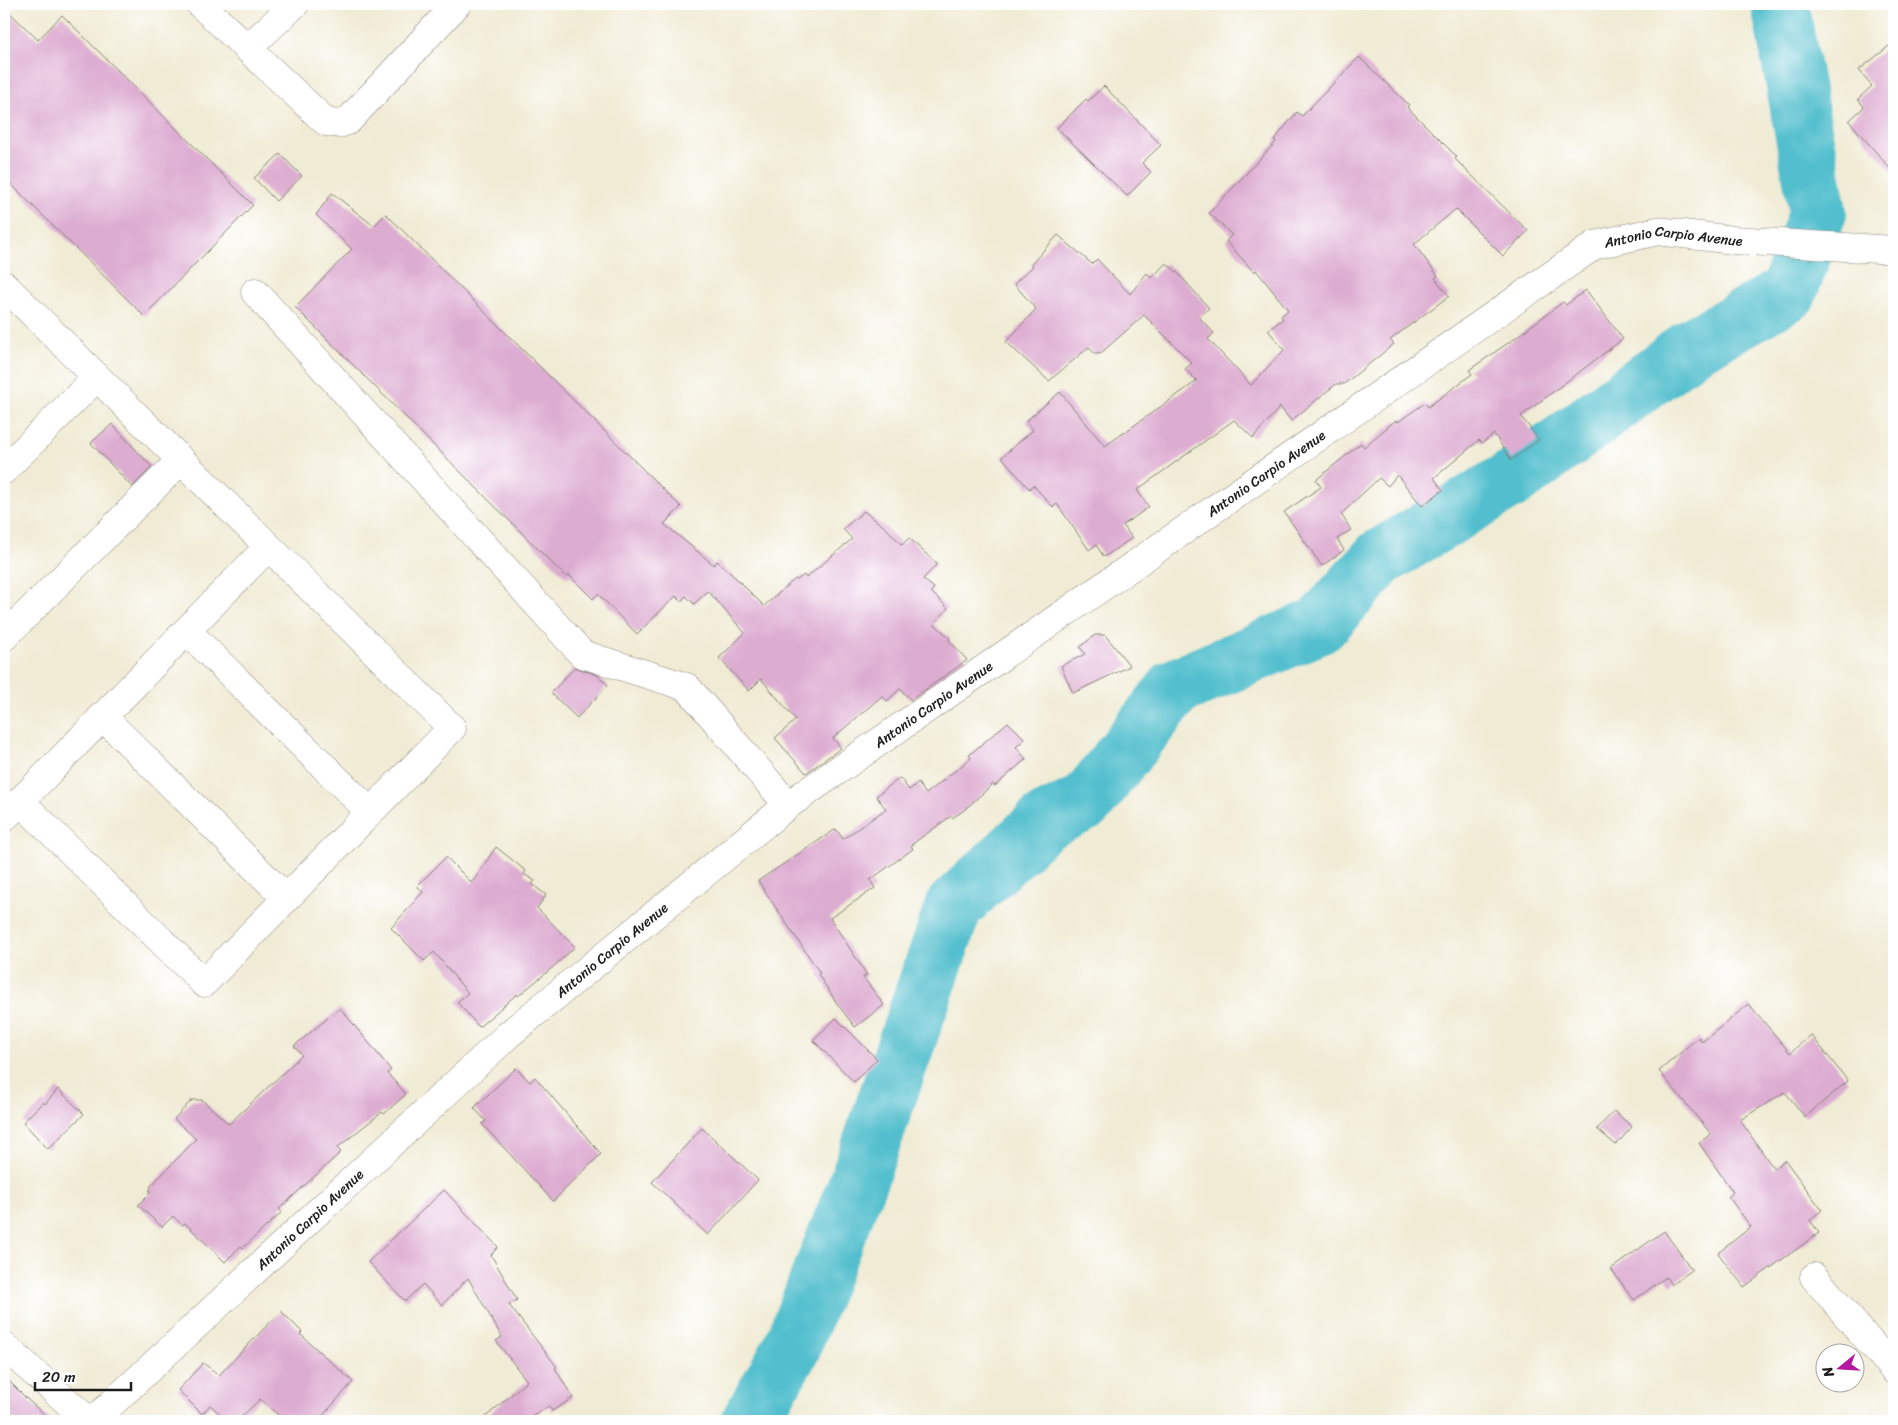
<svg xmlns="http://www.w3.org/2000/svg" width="1898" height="1425" font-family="Sriracha,sans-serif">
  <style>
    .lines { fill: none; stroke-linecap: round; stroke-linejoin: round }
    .river { stroke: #53bfce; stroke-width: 58 }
    .building { fill: #ddacd1 }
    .minor-casing { stroke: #868478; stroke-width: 29 }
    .minor { stroke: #fff; stroke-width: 28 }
    .labels { text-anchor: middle; stroke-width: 4; stroke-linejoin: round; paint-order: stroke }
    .street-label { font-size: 14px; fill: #1c1c1c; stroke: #fff }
  </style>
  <rect width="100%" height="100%" fill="#fff"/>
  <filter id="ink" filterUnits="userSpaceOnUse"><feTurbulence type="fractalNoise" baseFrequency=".02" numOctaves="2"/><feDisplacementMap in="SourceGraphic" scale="10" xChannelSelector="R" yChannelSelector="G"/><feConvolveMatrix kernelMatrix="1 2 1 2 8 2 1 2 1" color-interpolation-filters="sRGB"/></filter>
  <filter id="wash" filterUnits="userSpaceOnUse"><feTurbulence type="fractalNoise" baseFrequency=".0096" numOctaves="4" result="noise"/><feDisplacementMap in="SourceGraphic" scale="20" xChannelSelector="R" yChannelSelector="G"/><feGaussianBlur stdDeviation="1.12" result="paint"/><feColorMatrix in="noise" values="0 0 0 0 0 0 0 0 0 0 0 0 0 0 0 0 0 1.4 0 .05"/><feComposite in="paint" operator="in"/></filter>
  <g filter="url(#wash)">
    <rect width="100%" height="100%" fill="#f0ebd4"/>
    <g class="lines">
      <path class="river" d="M 750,1421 L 791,1349 L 860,1176 L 954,906 L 1044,822 L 1086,802 L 1176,687 L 1320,625 L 1380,558 L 1522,473 L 1693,346 L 1788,293 L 1818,212 L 1780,4"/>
    </g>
    <g id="blocks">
      <path class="building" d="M 4,7 L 38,40 L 62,15 L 253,205 L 144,316 L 4,177 Z
        M 1894,42 L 1894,173 L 1849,121 L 1864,107 L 1858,99 L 1872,86 L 1859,70 Z
        M 1359,57 L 1409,105 L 1407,107 L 1457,157 L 1455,159 L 1528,231 L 1503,256 L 1456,209 L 1414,244 L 1438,276 L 1435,278 L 1449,296 L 1390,340 L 1394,344 L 1344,384 L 1336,384 L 1291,421 L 1280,407 L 1253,438 L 1234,420 L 1137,490 L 1149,507 L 1123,525 L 1132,538 L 1104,557 L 1096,545 L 1089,550 L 1057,504 L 1053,507 L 1033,485 L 1029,489 L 1002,457 L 1033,430 L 1026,421 L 1060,392 L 1105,446 L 1197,381 L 1185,369 L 1192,363 L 1144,315 L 1100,354 L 1098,353 L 1096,355 L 1089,347 L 1049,381 L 1006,342 L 1036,309 L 1014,284 L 1033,266 L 1031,264 L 1058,235 L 1092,264 L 1097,259 L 1130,294 L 1147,273 L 1152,278 L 1166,263 L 1178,273 L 1209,308 L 1199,317 L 1214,333 L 1208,339 L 1251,385 L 1284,350 L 1268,330 L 1283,319 L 1281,316 L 1288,310 L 1256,270 L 1254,272 L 1226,241 L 1232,235 L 1209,213 L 1276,142 L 1274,140 L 1297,112 L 1302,116 Z
        M 1104,86 L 1161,145 L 1142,163 L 1151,172 L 1127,196 L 1057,128 L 1086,99 L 1088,101 Z
        M 280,154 L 302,176 L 276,201 L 254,178 Z
        M 332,193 L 374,226 L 386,214 L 681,507 L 664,524 L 714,565 L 717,561 L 738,580 L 764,606 L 795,579 L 797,580 L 804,575 L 806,578 L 852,539 L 843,529 L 864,511 L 887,529 L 902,545 L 909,538 L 937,564 L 923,579 L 934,588 L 931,592 L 948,608 L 934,624 L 950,638 L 949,640 L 967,660 L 911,700 L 900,689 L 887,701 L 882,696 L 833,738 L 841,748 L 806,773 L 775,738 L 796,720 L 761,679 L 749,691 L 719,658 L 745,633 L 708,591 L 694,604 L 686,596 L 681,601 L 676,596 L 637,634 L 598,594 L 593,599 L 569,575 L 567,578 L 295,307 L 352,249 L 316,215 Z
        M 1586,290 L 1623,339 L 1521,416 L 1539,440 L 1511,460 L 1494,434 L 1482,443 L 1479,440 L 1434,478 L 1443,490 L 1422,506 L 1397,475 L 1388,486 L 1379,478 L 1341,514 L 1351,530 L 1337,539 L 1344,550 L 1322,566 L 1284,512 L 1321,487 L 1316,480 L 1361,443 L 1364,447 L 1396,420 L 1398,422 L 1425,403 L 1428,407 L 1472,374 L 1469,370 L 1511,341 L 1563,302 L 1566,305 Z
        M 112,424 L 152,467 L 132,487 L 91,443 Z
        M 1095,635 L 1105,635 L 1130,666 L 1073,693 L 1061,666 L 1085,654 L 1080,647 Z
        M 575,667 L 597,675 L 608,685 L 577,718 L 551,693 Z
        M 1008,722 L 1025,739 L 1016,747 L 1026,759 L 995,786 L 993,784 L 963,811 L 952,818 L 951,816 L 911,845 L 913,849 L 870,880 L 875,888 L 830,918 L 867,975 L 863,977 L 884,1005 L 855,1027 L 838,1005 L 818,974 L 820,973 L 758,881 L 836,829 L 843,839 L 886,809 L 876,796 L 900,778 L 909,790 L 918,783 L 926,794 L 971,758 L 969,755 Z
        M 496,847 L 526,871 L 524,874 L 535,881 L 532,884 L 546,895 L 537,908 L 575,947 L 552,968 L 518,996 L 517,994 L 479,1027 L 457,1002 L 468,993 L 434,952 L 424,961 L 391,928 L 423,892 L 417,886 L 446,857 L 472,883 Z
        M 1749,1004 L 1790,1053 L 1811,1035 L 1848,1081 L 1805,1117 L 1785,1092 L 1740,1120 L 1774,1169 L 1785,1160 L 1822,1210 L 1810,1220 L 1819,1233 L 1744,1287 L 1718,1253 L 1751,1227 L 1728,1196 L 1733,1192 L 1699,1143 L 1711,1134 L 1659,1071 L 1699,1037 L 1702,1042 Z
        M 340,1008 L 391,1070 L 387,1073 L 406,1094 L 384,1114 L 382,1112 L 337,1148 L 341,1152 L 279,1209 L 282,1212 L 243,1248 L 241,1246 L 225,1262 L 185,1223 L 182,1225 L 173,1216 L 162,1227 L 138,1205 L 151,1192 L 149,1191 L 151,1188 L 150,1187 L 196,1139 L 174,1119 L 192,1100 L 202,1100 L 229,1124 L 302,1055 L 294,1046 Z
        M 836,1018 L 877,1059 L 854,1082 L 813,1040 Z
        M 516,1068 L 530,1082 L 535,1077 L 601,1154 L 553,1201 L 482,1124 L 486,1121 L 474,1108 Z
        M 58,1089 L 84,1114 L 48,1149 L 23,1122 L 43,1102 L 45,1104 Z
        M 1614,1111 L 1632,1127 L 1616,1145 L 1597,1129 Z
        M 702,1128 L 758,1180 L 708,1235 L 652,1182 Z
        M 444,1190 L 498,1247 L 491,1255 L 517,1300 L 509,1305 L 557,1367 L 555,1368 L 573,1398 L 552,1411 L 549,1406 L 525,1421 L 481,1421 L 527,1381 L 496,1341 L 502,1337 L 468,1278 L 442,1305 L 423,1284 L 405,1301 L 368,1262 Z
        M 1664,1231 L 1692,1270 L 1671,1285 L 1666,1277 L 1634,1300 L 1611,1269 Z
        M 281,1311 L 302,1332 L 300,1334 L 353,1382 L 318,1421 L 285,1421 L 260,1399 L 237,1421 L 228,1421 L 210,1405 L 202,1414 L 178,1390 L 203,1363 L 219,1375 Z
        M 4,1376 L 28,1400 L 52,1421 L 4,1421 Z"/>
    </g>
  </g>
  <g filter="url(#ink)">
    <use href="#blocks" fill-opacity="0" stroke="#868478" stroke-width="1"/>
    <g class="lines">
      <defs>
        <g id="minor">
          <path d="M 200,4 L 326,122 L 339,124 L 348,121 L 457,4"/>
          <path d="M 248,48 L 295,4"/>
          <path d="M 4,285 L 452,728 L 204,983 L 20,801"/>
          <path d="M 255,292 L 582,654 L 687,687 L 788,805"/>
          <path d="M 4,470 L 97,377"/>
          <path d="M 187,631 L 370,812"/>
          <path d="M 4,637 L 181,460"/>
          <path d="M 102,716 L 286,898"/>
          <path d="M 4,818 L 268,547"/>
          <path d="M 1814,1277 L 1894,1370"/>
          <path d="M 4,1346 L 89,1421"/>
          <path id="s1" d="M 93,1421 L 508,1035 L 788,805 L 1595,245 L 1658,231 L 1733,240 L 1894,250"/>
        </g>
      </defs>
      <use href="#minor" class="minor-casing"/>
      <use href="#minor" class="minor"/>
    </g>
  </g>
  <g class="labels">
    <g class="street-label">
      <text dy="5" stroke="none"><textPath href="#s1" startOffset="1991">Antonio Carpio Avenue</textPath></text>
      <text dy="5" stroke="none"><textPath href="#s1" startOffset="1511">Antonio Carpio Avenue</textPath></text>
      <text dy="5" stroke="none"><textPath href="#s1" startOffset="1106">Antonio Carpio Avenue</textPath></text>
      <text dy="5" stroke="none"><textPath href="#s1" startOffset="701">Antonio Carpio Avenue</textPath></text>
      <text dy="5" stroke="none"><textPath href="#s1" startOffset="296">Antonio Carpio Avenue</textPath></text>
    </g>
  </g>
  <rect width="1898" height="1425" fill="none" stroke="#fff" stroke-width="20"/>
  <g transform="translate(1840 1368) rotate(252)"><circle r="24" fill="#ffffff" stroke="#a4a4a4"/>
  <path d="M0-4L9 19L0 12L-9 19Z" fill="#b5179e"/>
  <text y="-8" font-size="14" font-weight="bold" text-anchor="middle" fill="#1c1c1c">N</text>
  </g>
  <path d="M35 1382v8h96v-8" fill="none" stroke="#1c1c1c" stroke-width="2.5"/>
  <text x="42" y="1382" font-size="15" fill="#1c1c1c" stroke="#ffffff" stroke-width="4" paint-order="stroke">20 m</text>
</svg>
